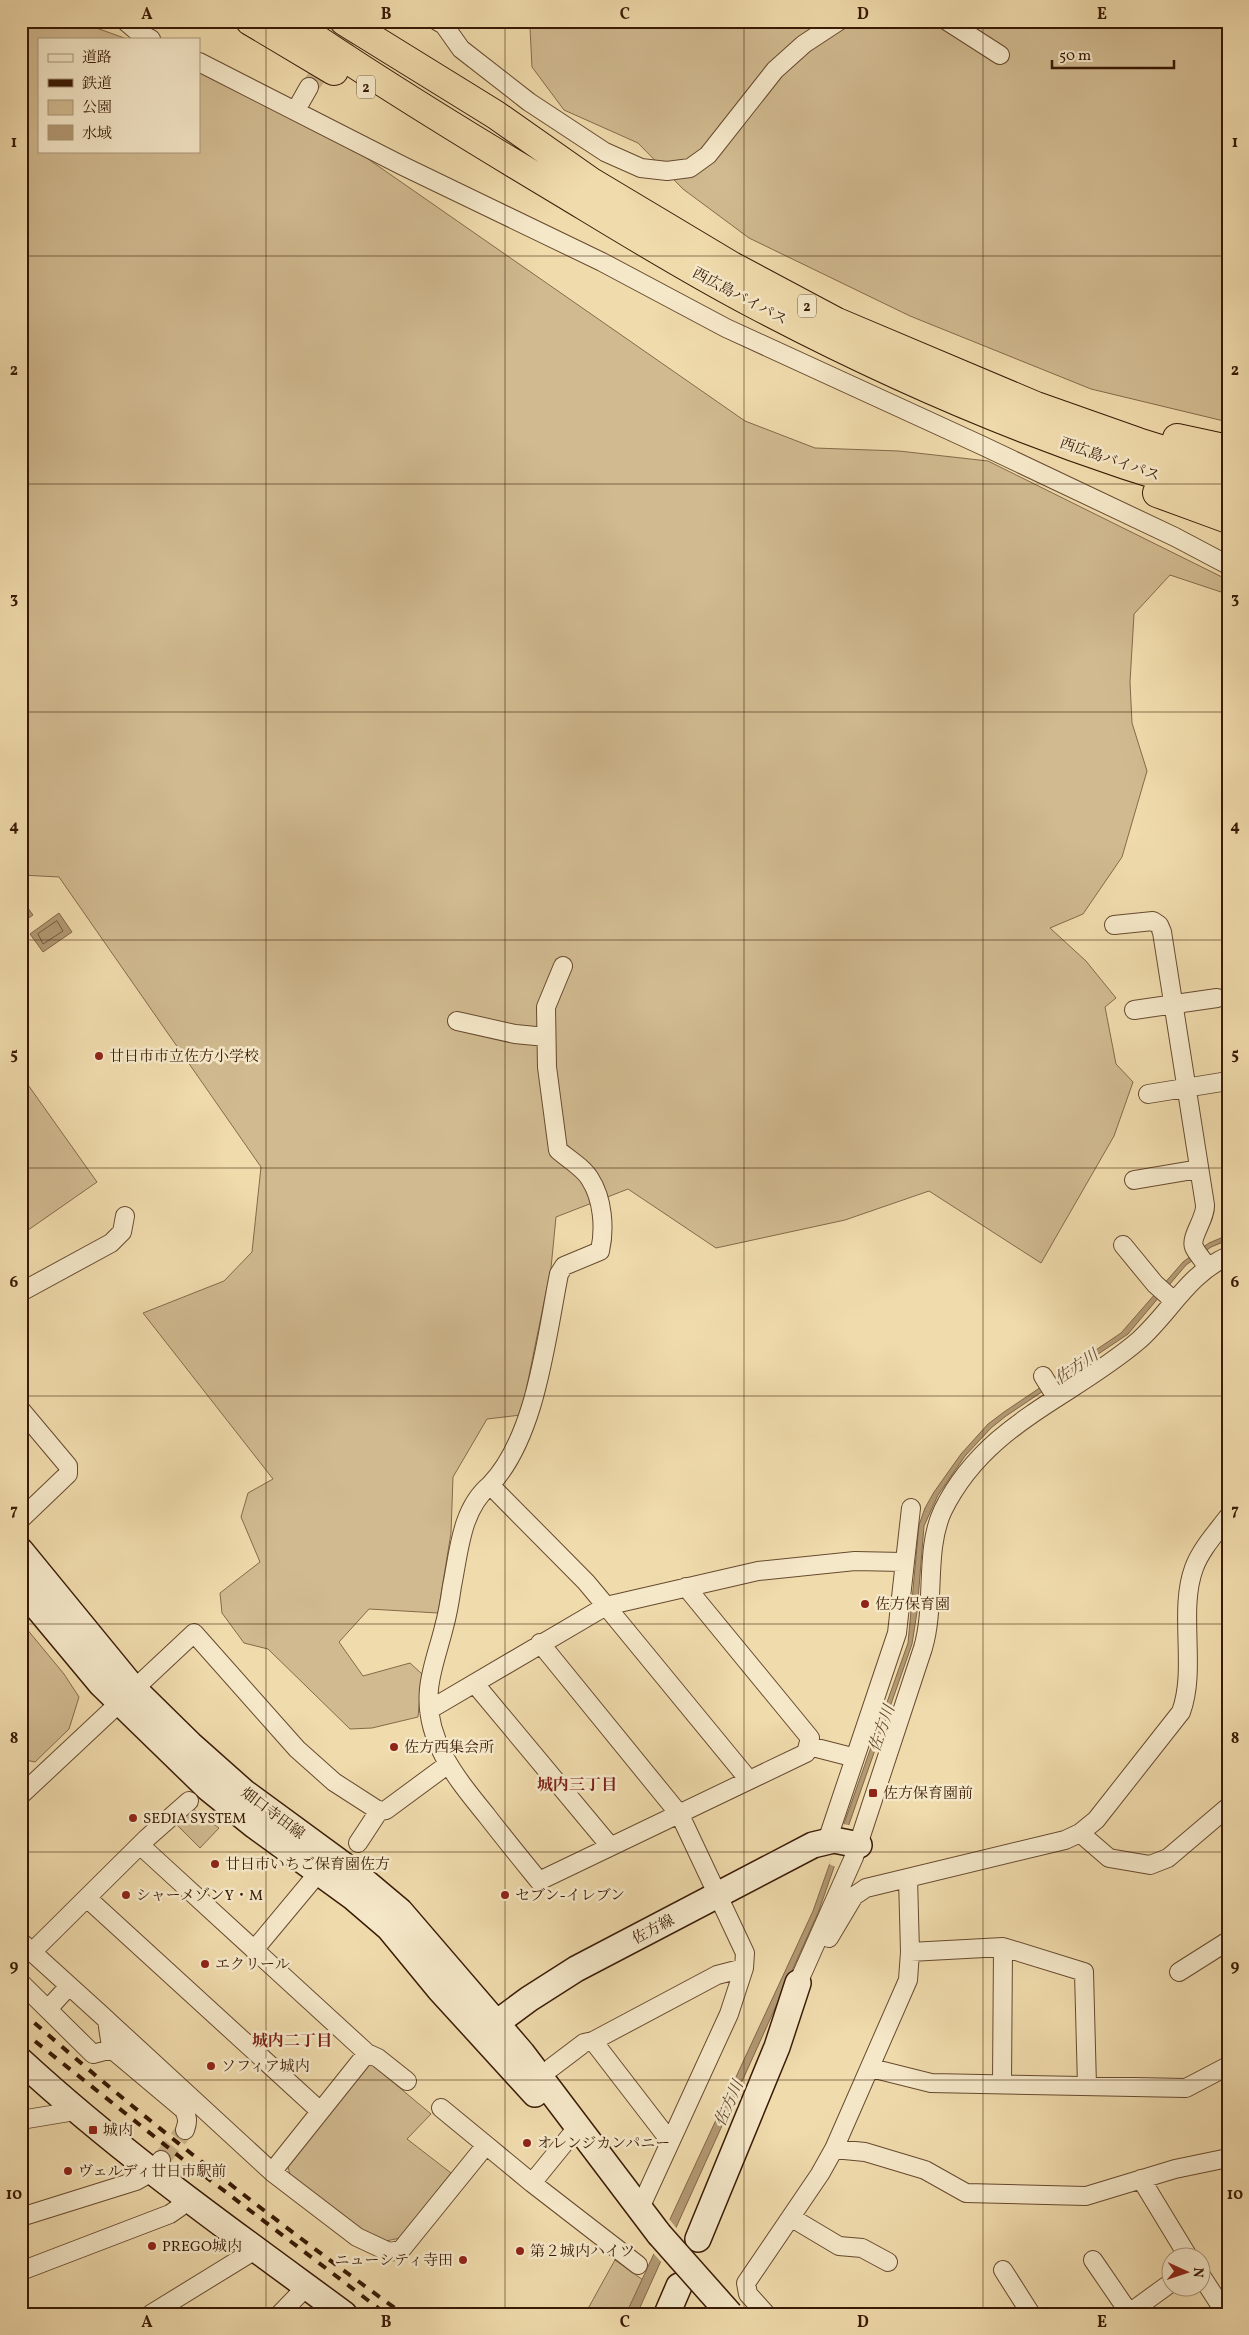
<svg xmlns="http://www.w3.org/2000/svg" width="1249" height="2335" font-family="Vollkorn,'Noto Serif JP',serif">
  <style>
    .green { fill: #d1ba90; stroke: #856a4a }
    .water { fill: #b29973; stroke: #826647 }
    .pier { fill: #f0dbac }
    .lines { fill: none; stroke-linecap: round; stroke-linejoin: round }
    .shore { stroke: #765a3c; stroke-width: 1 }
    .street-tunnel { stroke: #cbb48b; stroke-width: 18; stroke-dasharray: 18 9; stroke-linecap: butt }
    .street-casing { stroke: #674a2f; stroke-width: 20 }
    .secondary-casing { stroke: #391a05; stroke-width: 28 }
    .highway-casing { stroke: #391a05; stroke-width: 30 }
    .street { stroke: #f5e8c9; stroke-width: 18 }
    .secondary { stroke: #f5e8c9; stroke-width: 25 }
    .highway { stroke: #f0dbac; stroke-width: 28 }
    .rail { stroke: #391a05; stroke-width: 4; stroke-dasharray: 9 9; stroke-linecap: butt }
    .secondary-bridge-casing { stroke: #391a05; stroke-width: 28; stroke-linecap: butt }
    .secondary-bridge { stroke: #f5e8c9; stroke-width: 25 }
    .grid { fill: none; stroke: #391a05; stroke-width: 1; stroke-opacity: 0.55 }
    .poi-dot { fill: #8f2418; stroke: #f5e8c9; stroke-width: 2 }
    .labels { text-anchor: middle; stroke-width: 5; stroke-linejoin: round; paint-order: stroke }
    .shield { fill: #f5e8c9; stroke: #715840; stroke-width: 1 }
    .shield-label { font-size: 14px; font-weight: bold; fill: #391a05 }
    .street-label { font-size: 15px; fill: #391a05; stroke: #f5e8c9 }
    .poi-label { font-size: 15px; fill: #391a05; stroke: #f5e8c9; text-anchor: start }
    .water-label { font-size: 16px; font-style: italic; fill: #63462c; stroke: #f5e8c9 }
    .neighbourhood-label { font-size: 16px; font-weight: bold; fill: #7a1f14; stroke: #f5e8c9 }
    .neatline { fill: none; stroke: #391a05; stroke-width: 2 }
    .grid-label { font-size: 16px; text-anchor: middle; font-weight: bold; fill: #391a05 }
  </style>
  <rect width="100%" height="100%" fill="#f0dbac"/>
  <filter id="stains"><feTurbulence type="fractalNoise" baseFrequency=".004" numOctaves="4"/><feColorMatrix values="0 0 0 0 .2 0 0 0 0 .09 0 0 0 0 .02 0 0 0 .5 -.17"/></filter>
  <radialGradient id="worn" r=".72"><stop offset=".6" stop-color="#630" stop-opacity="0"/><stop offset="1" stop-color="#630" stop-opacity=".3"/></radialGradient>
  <path class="green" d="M 21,21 L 77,21 L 127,39 L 39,39 L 39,151 L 199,151 L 199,64 L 358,152 L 745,421 L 815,448 L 899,451 L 988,461 L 1228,580 L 1227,594 L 1170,575 L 1134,614 L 1130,682 L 1132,723 L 1147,771 L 1122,857 L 1083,914 L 1050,928 L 1086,961 L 1116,998 L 1105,1007 L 1116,1064 L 1133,1082 L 1114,1136 L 1041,1263 L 929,1191 L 845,1220 L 716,1248 L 628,1189 L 556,1217 L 551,1268 L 521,1415 L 487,1419 L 453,1477 L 451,1533 L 438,1613 L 369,1609 L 339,1642 L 363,1676 L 410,1663 L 422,1674 L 418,1717 L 372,1728 L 350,1729 L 268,1649 L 244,1643 L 222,1613 L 220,1593 L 260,1562 L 241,1517 L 248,1493 L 273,1479 L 143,1313 L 224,1281 L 252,1252 L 261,1167 L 59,877 L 21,875 Z
    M 534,21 L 1228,21 L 1228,422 L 1091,389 L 910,316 L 749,238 L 683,189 L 638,143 L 564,110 L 532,67 L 530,28 Z
    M 21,1075 L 97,1182 L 21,1235 Z
    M 21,1622 L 64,1674 L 79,1697 L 69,1729 L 35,1762 L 21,1759 Z
    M 189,1806 L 219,1828 L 200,1848 L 173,1821 Z
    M 370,2063 L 431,2114 L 407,2139 L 451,2173 L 400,2238 L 386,2241 L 363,2230 L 291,2178 L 288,2167 Z
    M 615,2260 L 643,2280 L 626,2314 L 585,2314 Z"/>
  <path class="water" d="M 21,899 L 33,915 L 21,923 Z
    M 59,913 L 72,932 L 43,952 L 30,934 Z
    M 1228,1235 L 1228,1240 L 1211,1247 L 1186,1265 L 1128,1334 L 1006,1416 L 991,1428 L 965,1456 L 938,1495 L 924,1526 L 917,1612 L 912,1644 L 818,1913 L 637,2314 L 626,2314 L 813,1911 L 908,1643 L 919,1525 L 925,1508 L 934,1492 L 961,1454 L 988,1424 L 1004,1412 L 1121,1333 L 1183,1262 L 1209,1243 Z"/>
  <path class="pier" d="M 843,1824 L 853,1826 L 838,1868 L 829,1864 Z
    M 669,2219 L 678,2230 L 663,2264 L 653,2253 Z"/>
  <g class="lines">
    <path class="shore" d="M 57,921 L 63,931 L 43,944 L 38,934 Z"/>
    <path class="street-tunnel" d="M 309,87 L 361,21
      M 161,2160 L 185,2130"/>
    <defs>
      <path id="street" d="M 125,21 L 139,33 L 151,39
        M 437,21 L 444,25 L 461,49 L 529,102 L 605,152 L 641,168 L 667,171 L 690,168 L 708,155 L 775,70 L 804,44 L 839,21
        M 947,21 L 1000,55
        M 199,62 L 403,166 L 602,262 L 726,328 L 981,445 L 1175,537 L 1228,565
        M 296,110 L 309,87
        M 1114,925 L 1153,921 L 1159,925 L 1162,932 L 1205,1205 C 1206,1218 1190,1237 1194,1247 C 1197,1254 1204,1261 1208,1267
        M 563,966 L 546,1007 L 547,1067 L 558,1150 C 568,1159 584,1168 590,1179 C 603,1199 605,1229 600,1251 L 564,1266 L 559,1274 C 546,1339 536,1437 490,1485 L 586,1582 L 606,1606 L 758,1571 L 855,1561 L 903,1562
        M 1134,1010 L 1217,998
        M 457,1021 L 515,1034 L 546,1037
        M 1148,1094 L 1228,1081
        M 1134,1180 L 1199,1169
        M 1123,1245 L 1155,1284 L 1174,1301
        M 21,1292 L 111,1243 L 122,1232 L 125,1216
        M 1043,1376 L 1056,1397
        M 21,1410 L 68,1466 L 68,1474 L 21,1519
        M 490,1485 C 461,1509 459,1552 452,1586 C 450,1600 448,1613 444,1627 C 439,1648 431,1668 429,1689 C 424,1740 457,1779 487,1816 C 504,1838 522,1860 539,1881 L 806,1753 L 810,1738 L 686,1587
        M 540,1643 L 680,1815 L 745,1953 L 744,1968 L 729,2014 L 640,2208
        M 475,1684 L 610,1846
        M 429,1710 L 606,1606 L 749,1780
        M 809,1746 L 848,1756
        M 21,1795 L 194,1633 L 297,1749 L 334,1782 L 379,1811 L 386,1810 L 447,1765
        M 1080,1833 L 1109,1858 L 1150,1865 L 1168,1858 L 1228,1807
        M 827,1841 L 897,1633 L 911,1508
        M 358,1843 L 379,1811
        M 141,1846 L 367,2053 L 378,2058 L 407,2081
        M 87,1898 L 320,2111
        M 829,1938 L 854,1896 L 866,1888 L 1065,1840 L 1080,1833 L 1096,1820 L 1181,1712 C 1197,1669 1178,1611 1194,1568 C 1201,1549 1216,1533 1228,1517
        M 21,1942 L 107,2020 L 111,2047 L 114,2051 L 183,2109 C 188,2117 188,2122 185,2130
        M 254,1950 L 319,1872
        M 32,1952 L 147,1838 L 189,1801
        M 910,1952 L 1003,1947 L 1084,1972 L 1087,2086
        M 1179,1972 L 1228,1941
        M 21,1983 L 93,2054 L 112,2049
        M 798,1983 L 854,1857 L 923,1648 C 936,1604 924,1550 943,1510 C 986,1423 1070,1399 1138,1341 C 1169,1314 1188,1274 1228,1256
        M 48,2009 L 69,1986
        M 107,2020 L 272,2172 L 367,2053
        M 551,2068 L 584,2043 L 593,2041
        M 871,2068 L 931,2083 L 1186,2088 L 1228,2066
        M 1002,2084 L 1003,1947
        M 441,2108 L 486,2145
        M 21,2120 L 75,2111
        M 670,2141 L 593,2041 L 717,1975 L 744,1968
        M 834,2149 L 865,2152 L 925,2170 L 966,2193 L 1086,2196 L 1175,2169 L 1228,2158
        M 272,2172 L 357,2237 L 389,2252 L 401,2250 L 486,2145 L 532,2183 L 571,2135
        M 1141,2179 L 1189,2258
        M 532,2183 L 638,2265
        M 21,2217 L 136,2181 L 152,2172 L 161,2160
        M 792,2218 L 839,2246 L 862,2248 L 888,2262
        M 1093,2260 L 1130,2314
        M 1003,2270 L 1031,2314
        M 21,2271 L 170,2214 L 190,2200
        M 1202,2277 L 1226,2314
        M 151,2314 L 255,2250
        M 280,2314 L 307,2286
        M 766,2314 L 748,2294 L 746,2283 L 820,2174 L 834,2149 L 908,1980 L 910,1952 L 908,1878
        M 1128,2314 L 1172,2282"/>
      <path id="secondary" d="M 21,1551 L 134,1689 L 190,1744 L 244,1792 L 356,1874 L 400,1911 L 522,2053 L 659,2234
        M 21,1588 L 101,1684 L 208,1788 L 255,1826 L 354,1898 L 389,1928 L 440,1990 L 535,2094
        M 483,2033 L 529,1999 L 576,1969 L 813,1845 L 834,1840 L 859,1845
        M 21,2061 C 122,2154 234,2233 344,2314
        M 698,2239 L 777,2047 L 798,1983
        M 667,2314 L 679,2286"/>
      <path id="highway" d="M 250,21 L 334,71
        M 290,21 C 380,83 474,140 568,196 C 629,233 689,270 752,303 C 903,383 1062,451 1228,496
        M 344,21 L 496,115 L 590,181 L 732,266 L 837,322 L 1036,406 L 1138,442 L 1228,470
        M 1177,438 L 1228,449
        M 1157,493 L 1228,519"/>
    </defs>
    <use href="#street" class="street-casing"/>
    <use href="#secondary" class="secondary-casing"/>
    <use href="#highway" class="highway-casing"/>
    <use href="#street" class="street"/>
    <use href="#secondary" class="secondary"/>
    <use href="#highway" class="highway"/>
    <path class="rail" d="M 21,2011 C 143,2119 271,2218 403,2314
      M 21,2030 L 185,2161 L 386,2314"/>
    <defs>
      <path id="secondary-bridge" d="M 659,2234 L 730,2314"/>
    </defs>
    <use href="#secondary-bridge" class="secondary-bridge-casing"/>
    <use href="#secondary-bridge" class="secondary-bridge"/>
  </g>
  <path class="grid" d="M 266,21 L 266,2314M 505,21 L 505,2314M 744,21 L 744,2314M 983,21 L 983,2314M 21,256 L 1228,256M 21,484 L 1228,484M 21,712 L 1228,712M 21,940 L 1228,940M 21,1168 L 1228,1168M 21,1396 L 1228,1396M 21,1624 L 1228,1624M 21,1852 L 1228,1852M 21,2080 L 1228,2080"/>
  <g class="poi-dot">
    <circle cx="99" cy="1056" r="5"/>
    <circle cx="865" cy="1604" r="5"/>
    <circle cx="394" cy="1747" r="5"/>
    <rect x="868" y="1788" width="10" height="10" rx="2.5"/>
    <circle cx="133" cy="1818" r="5"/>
    <circle cx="215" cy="1864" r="5"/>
    <circle cx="126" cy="1895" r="5"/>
    <circle cx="505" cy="1895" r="5"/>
    <circle cx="205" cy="1964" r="5"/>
    <circle cx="211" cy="2066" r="5"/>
    <rect x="88" y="2125" width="10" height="10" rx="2.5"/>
    <circle cx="527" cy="2143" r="5"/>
    <circle cx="68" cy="2171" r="5"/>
    <circle cx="152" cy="2246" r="5"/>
    <circle cx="520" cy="2251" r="5"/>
    <circle cx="463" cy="2260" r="5"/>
  </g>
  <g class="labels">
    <g class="shield">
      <rect x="357" y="75.5" width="18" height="23" rx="4"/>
      <rect x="798" y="294.5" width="18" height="23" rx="4"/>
    </g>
    <g class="shield-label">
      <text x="366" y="92">2</text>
      <text x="807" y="311">2</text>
    </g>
    <g class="street-label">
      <text transform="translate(740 296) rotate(28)" y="5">西広島バイパス</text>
      <text transform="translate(1110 459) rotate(19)" y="5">西広島バイパス</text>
      <text transform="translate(273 1813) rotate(37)" y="5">畑口寺田線</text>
      <text transform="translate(653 1929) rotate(-28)" y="5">佐方線</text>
    </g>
    <g class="poi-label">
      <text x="109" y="1061">廿日市市立佐方小学校</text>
      <text x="875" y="1609">佐方保育園</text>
      <text x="404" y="1752">佐方西集会所</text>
      <text x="883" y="1798">佐方保育園前</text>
      <text x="143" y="1823">SEDIA SYSTEM</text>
      <text x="225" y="1869">廿日市いちご保育園佐方</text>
      <text x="136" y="1900">シャーメゾンY・M</text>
      <text x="515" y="1900">セブン-イレブン</text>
      <text x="215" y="1969">エクリール</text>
      <text x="221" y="2071">ソフィア城内</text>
      <text x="103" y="2135">城内</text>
      <text x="537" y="2148">オレンジカンパニー</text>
      <text x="78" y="2176">ヴェルディ廿日市駅前</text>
      <text x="162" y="2251">PREGO城内</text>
      <text x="530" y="2256">第２城内ハイツ</text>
      <text x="453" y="2265" text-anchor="end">ニューシティ寺田</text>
    </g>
    <g class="water-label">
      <text transform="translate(1076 1366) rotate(-34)" y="6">佐方川</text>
      <text transform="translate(881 1728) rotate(-71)" y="6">佐方川</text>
      <text transform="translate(728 2103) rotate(-66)" y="6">佐方川</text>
    </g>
    <g class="neighbourhood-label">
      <text x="577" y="1790">城内三丁目</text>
      <text x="292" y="2046">城内二丁目</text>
    </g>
  </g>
  <rect width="1249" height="2335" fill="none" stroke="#f0dbac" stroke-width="55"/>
  <rect x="38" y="38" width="162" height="115" fill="#f5e8c9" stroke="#aa967b"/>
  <rect x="48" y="54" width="25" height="8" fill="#f5e8c9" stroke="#aa967b"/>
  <text x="82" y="62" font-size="15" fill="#391a05">道路</text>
  <rect x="48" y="79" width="25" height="8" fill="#391a05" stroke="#aa967b"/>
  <text x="82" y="88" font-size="15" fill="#391a05">鉄道</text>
  <rect x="48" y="100" width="25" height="15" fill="#d1ba90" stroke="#aa967b"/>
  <text x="82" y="112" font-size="15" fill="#391a05">公園</text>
  <rect x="48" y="125" width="25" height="15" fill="#b29973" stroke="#aa967b"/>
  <text x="82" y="138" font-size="15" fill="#391a05">水域</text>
  <g transform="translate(1186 2272) rotate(93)"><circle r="24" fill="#f5e8c9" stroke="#aa967b"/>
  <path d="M0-4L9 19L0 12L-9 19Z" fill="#8f2418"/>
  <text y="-8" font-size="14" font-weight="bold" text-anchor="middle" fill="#391a05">N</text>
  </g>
  <path d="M1052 60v8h122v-8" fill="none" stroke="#391a05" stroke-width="2.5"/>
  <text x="1059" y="60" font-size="15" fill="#391a05" stroke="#f5e8c9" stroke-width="4" paint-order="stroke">50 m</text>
  <rect x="28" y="28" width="1194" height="2280" class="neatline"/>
  <g class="grid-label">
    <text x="147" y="19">A</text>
    <text x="386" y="19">B</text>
    <text x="625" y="19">C</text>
    <text x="863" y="19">D</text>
    <text x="1102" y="19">E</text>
    <text x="14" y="147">1</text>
    <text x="1235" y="147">1</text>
    <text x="14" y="375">2</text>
    <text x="1235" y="375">2</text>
    <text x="14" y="603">3</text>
    <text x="1235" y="603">3</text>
    <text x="14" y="831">4</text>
    <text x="1235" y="831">4</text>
    <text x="14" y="1059">5</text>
    <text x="1235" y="1059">5</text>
    <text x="14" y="1287">6</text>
    <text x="1235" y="1287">6</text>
    <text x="14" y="1515">7</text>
    <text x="1235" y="1515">7</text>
    <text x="14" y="1743">8</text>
    <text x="1235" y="1743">8</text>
    <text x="14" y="1971">9</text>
    <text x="1235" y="1971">9</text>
    <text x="14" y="2199">10</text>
    <text x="1235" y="2199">10</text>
    <text x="147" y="2327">A</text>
    <text x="386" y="2327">B</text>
    <text x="625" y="2327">C</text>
    <text x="863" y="2327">D</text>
    <text x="1102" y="2327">E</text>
  </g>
  <rect width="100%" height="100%" filter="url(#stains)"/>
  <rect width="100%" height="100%" fill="url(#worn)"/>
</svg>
